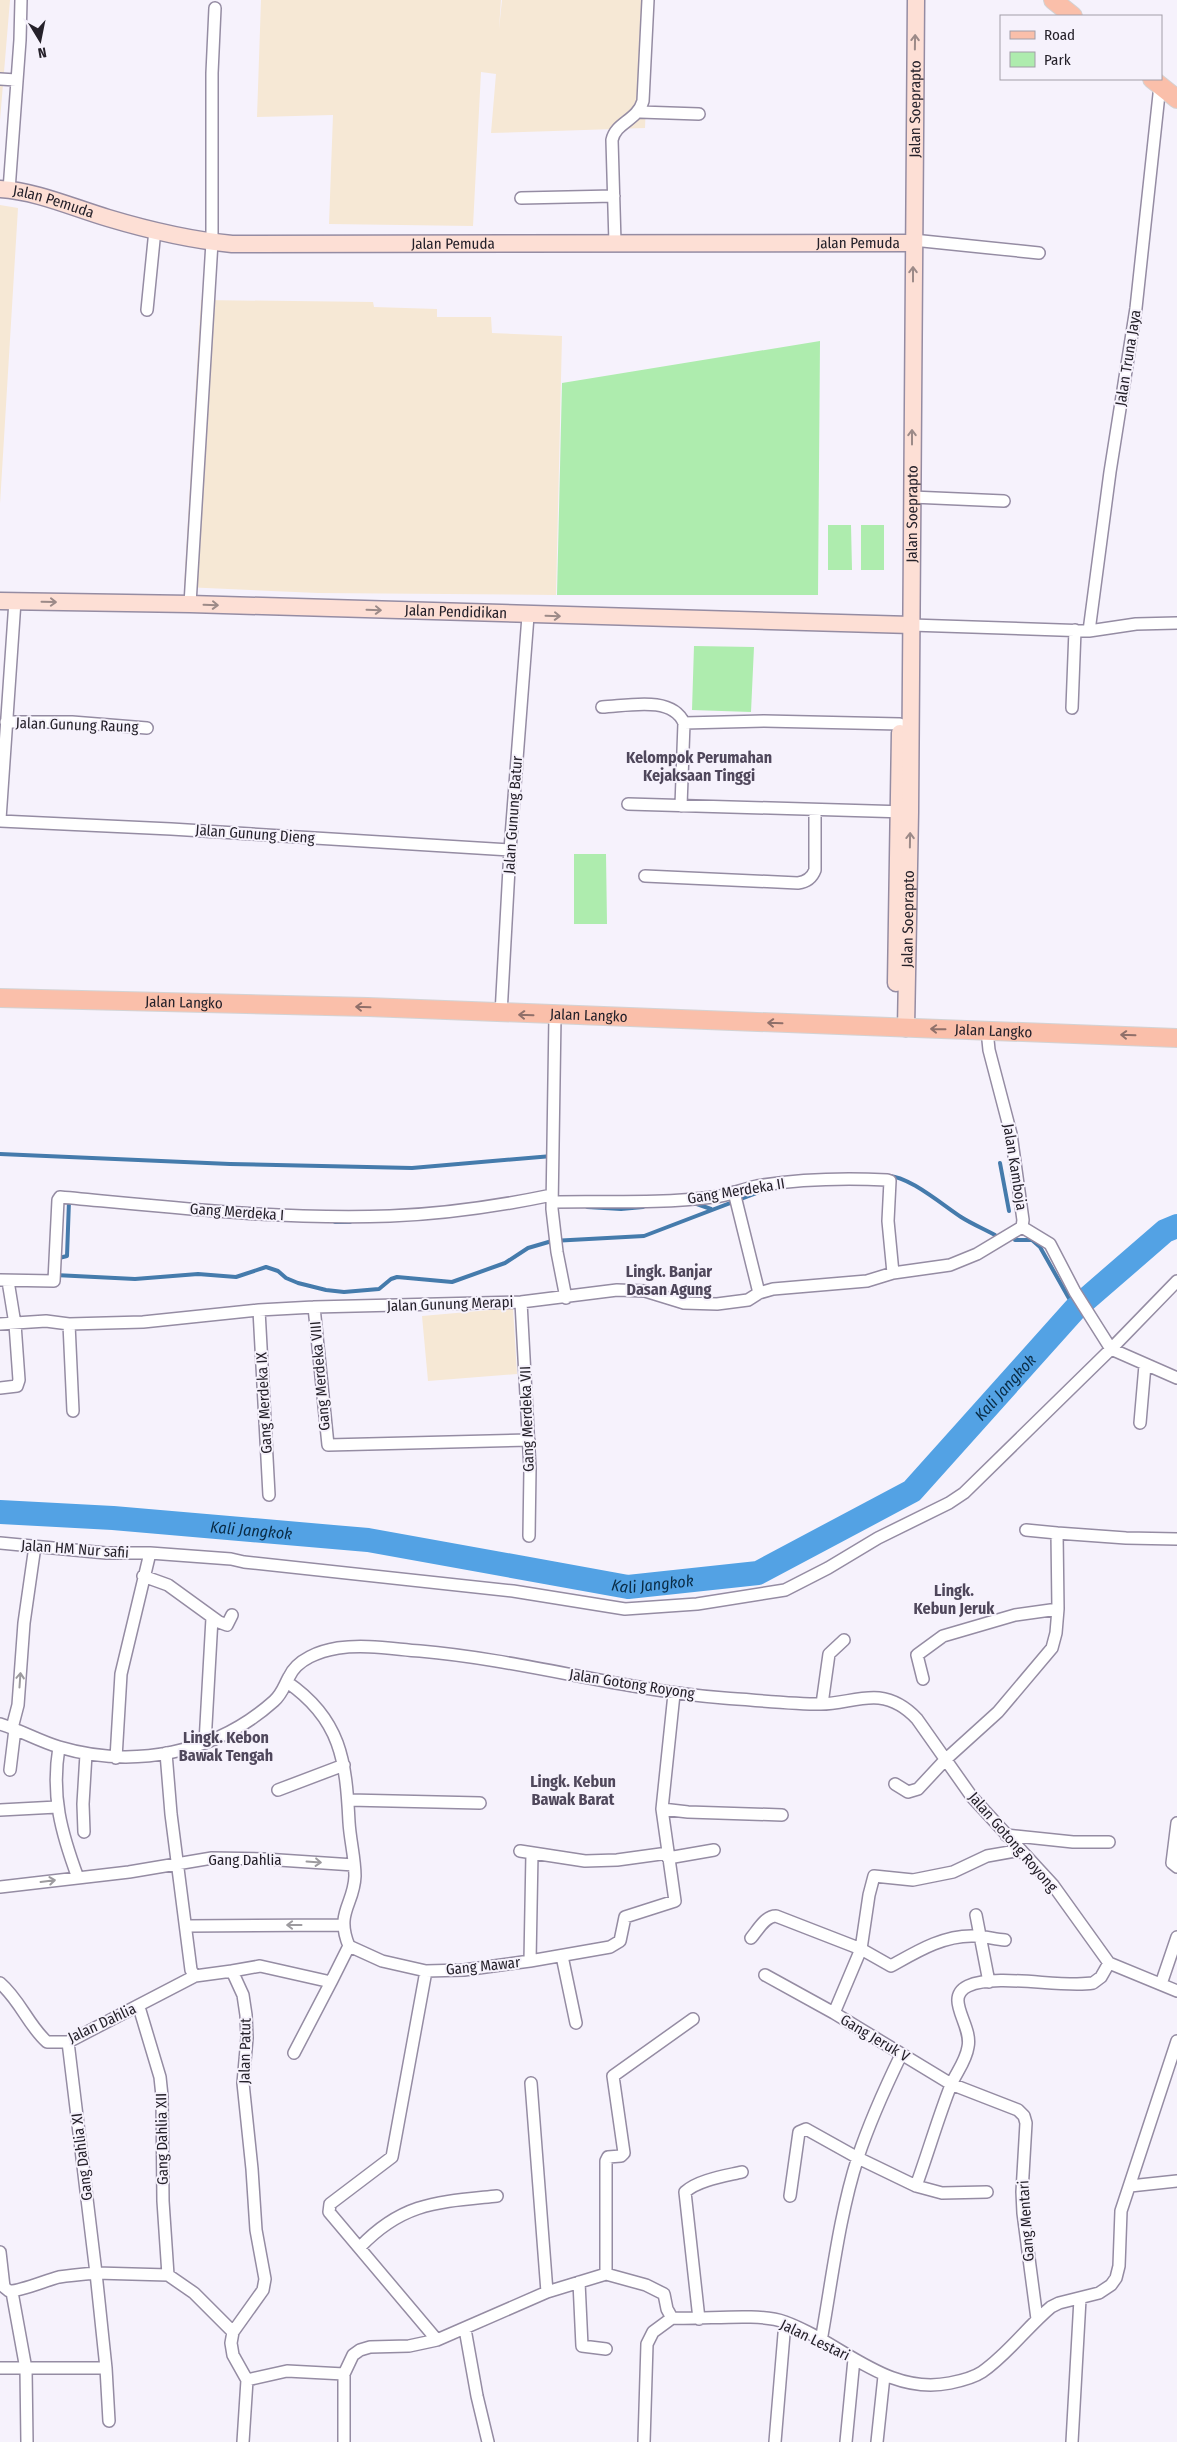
<svg xmlns="http://www.w3.org/2000/svg" width="1177" height="2442" font-family="'Fira Sans Condensed',sans-serif">
  <style>
    .education { fill: #f6e8d5 }
    .green { fill: #aeecae }
    .lines { fill: none; stroke-linecap: round; stroke-linejoin: round }
    .stream { stroke: #457bac; stroke-width: 4 }
    .river { stroke: #53a2e4; stroke-width: 24 }
    .street-casing { stroke: #958ca3; stroke-width: 14 }
    .secondary-casing { stroke: #958ca3; stroke-width: 19 }
    .primary-casing { stroke: #d3d3d4; stroke-width: 20 }
    .street { stroke: #fff; stroke-width: 11 }
    .secondary { stroke: #fddfd5; stroke-width: 16 }
    .primary { stroke: #fabfaa; stroke-width: 18 }
    .oneway { stroke: #9c8a88 }
    .oneway2 { stroke: #90706a }
    .oneway3 { stroke: #9d9b9f }
    .labels { text-anchor: middle; stroke-width: 4; stroke-linejoin: round; paint-order: stroke }
    .street-label { font-size: 15px; fill: #25212a; stroke: #f6f2fc }
    .neighbourhood-label { font-size: 16px; font-weight: bold; fill: #4f475b; stroke: #f6f2fc }
    .water-label { font-size: 16px; font-style: italic; fill: #092b45; stroke: #f6f2fc }
  </style>
  <rect width="100%" height="100%" fill="#f6f2fc"/>
  <path class="education" d="M 0,0 L 10,0 L 0,120 Z
    M 261,0 L 501,0 L 499,29 L 502,0 L 650,0 L 645,128 L 491,133 L 496,74 L 481,72 L 473,226 L 329,224 L 333,115 L 257,117 Z
    M 0,205 L 18,208 L 0,504 Z
    M 201,300 L 373,302 L 374,307 L 437,309 L 437,317 L 491,317 L 492,333 L 562,336 L 556,595 L 318,593 L 184,587 Z
    M 513,1308 L 517,1374 L 428,1381 L 422,1316 Z"/>
  <path class="green" d="M 820,341 L 818,595 L 557,595 L 562,383 Z
    M 828,525 L 851,525 L 852,570 L 828,570 Z
    M 861,525 L 884,525 L 884,570 L 861,570 Z
    M 694,646 L 754,647 L 751,712 L 692,710 Z
    M 574,854 L 606,854 L 607,924 L 574,924 Z"/>
  <g class="lines">
    <path class="stream" d="M 0,1154 L 230,1164 L 412,1168 L 552,1156
      M 1000,1163 L 1009,1211
      M 887,1176 C 906,1174 944,1206 961,1217 C 972,1224 984,1229 995,1235
      M 694,1203 L 711,1209
      M 587,1207 L 621,1209 L 643,1207
      M 335,1222 L 350,1222
      M 1015,1240 L 1032,1240 L 1040,1247 L 1075,1309
      M 59,1258 L 67,1256 L 69,1201
      M 55,1275 L 135,1279 L 198,1274 L 236,1277 L 266,1267 L 278,1271 L 286,1278 L 298,1283 L 326,1290 L 344,1292 L 379,1289 L 391,1279 L 397,1277 L 452,1282 L 505,1263 L 528,1248 L 552,1241 L 644,1236 L 764,1190"/>
    <path class="river" id="s1" d="M 0,1512 L 113,1518 L 368,1540 L 628,1587 L 758,1573 L 912,1491 L 1075,1309 L 1165,1231 L 1177,1226"/>
    <defs>
      <path id="street" d="M 0,79 L 16,80
        M 640,112 L 699,114
        M 9,190 L 20,40 L 21,0
        M 521,198 L 614,196
        M 913,240 L 1039,253
        M 615,243 L 612,140 C 616,122 637,121 643,101 L 648,0
        M 147,310 L 155,230
        M 912,497 L 1004,501
        M 190,604 L 212,242 L 212,73 L 215,8
        M 911,625 L 1089,631 L 1136,624 L 1177,623
        M 1089,631 L 1110,472 L 1136,308 L 1160,85
        M 602,707 C 627,706 672,695 684,723 L 681,806
        M 1072,708 L 1075,630
        M 6,722 L 72,722 L 147,728
        M 684,723 L 764,721 L 900,724
        M 628,804 L 906,812
        M 0,819 L 15,601
        M 0,821 L 171,829 L 510,850
        M 645,876 L 798,883 C 806,882 812,878 815,870 L 815,810
        M 501,1014 L 510,850 L 528,616
        M 555,1016 L 552,1209 L 557,1252 L 566,1298
        M 734,1192 L 759,1293
        M 552,1202 C 606,1201 659,1204 713,1197 C 728,1196 742,1189 757,1186 C 799,1179 844,1178 887,1180 L 890,1181 L 888,1221 L 893,1273
        M 1022,1227 L 1050,1244 L 1075,1292 L 1111,1349 L 1177,1378
        M 0,1280 L 54,1281 L 58,1200 L 60,1197 C 170,1207 280,1220 390,1216 C 445,1214 499,1206 552,1195
        M 521,1302 L 530,1469 L 529,1536
        M 314,1307 L 328,1445 L 529,1440
        M 259,1310 L 269,1495
        M 0,1324 L 46,1321 L 69,1324 L 143,1322 L 259,1310 L 314,1307 L 521,1302 L 617,1290 L 645,1291 L 684,1303 L 717,1304 L 748,1300 L 759,1293 L 773,1289 L 867,1281 L 893,1273 L 950,1265 L 977,1254 L 1022,1227 L 1023,1220 L 1011,1134 L 989,1050 L 987,1030
        M 69,1324 L 73,1411
        M 0,1388 L 17,1386 L 19,1380 L 15,1324 L 8,1281
        M 1140,1423 L 1145,1365
        M 1026,1530 L 1057,1533
        M 0,1543 L 106,1553 L 150,1553 L 231,1559 L 244,1562 L 513,1591 L 625,1609 L 697,1604 L 785,1590 L 828,1568 L 878,1538 L 949,1503 L 964,1493 L 1111,1349 L 1177,1281
        M 143,1576 L 168,1585 L 219,1622 L 227,1625 L 232,1615
        M 923,1679 L 917,1655 L 943,1636 L 1015,1615 L 1058,1609
        M 287,1682 C 341,1719 346,1761 349,1822 C 350,1840 355,1858 355,1876 C 354,1905 335,1912 349,1946 L 382,1961 L 426,1971 L 464,1970 L 530,1961 L 610,1947 L 620,1941 L 625,1917 L 675,1901 L 662,1809 L 674,1694
        M 822,1704 L 829,1654 L 844,1640
        M 0,1724 C 20,1730 39,1741 59,1747 C 133,1769 215,1754 274,1701 C 282,1694 284,1686 289,1677 C 297,1659 320,1651 338,1648 C 365,1644 393,1649 420,1651 C 523,1660 622,1690 724,1698 C 756,1700 789,1704 821,1704 C 841,1704 860,1696 879,1698 C 895,1700 906,1707 917,1719 L 972,1797 L 1053,1885 L 1109,1963 L 1177,1991
        M 12,1728 L 18,1705 L 24,1623 L 35,1546
        M 205,1743 L 212,1618
        M 59,1747 C 51,1796 61,1832 78,1878
        M 166,1753 L 171,1814 L 191,1970 L 195,1976 L 232,1971 L 243,1995 L 246,2015 L 247,2038 L 243,2083 L 252,2169 L 256,2230 L 265,2279 L 263,2290 L 233,2332 L 231,2343 L 233,2355 L 247,2380 L 243,2442
        M 116,1758 L 121,1674 L 150,1553
        M 10,1770 L 15,1729
        M 895,1784 L 908,1792 L 918,1789 L 945,1760 L 998,1712 L 1052,1648 L 1056,1633 L 1058,1609 L 1057,1533 L 1126,1538 L 1177,1539
        M 278,1790 L 344,1765
        M 349,1800 L 480,1803
        M 662,1809 L 688,1812 L 782,1815
        M 0,1810 L 57,1807
        M 1177,1823 L 1172,1863 L 1177,1867
        M 84,1832 L 83,1804 L 86,1754
        M 1006,1835 L 1073,1842 L 1109,1842
        M 520,1851 L 585,1861 L 617,1860 L 668,1853
        M 668,1858 L 714,1850
        M 0,1887 L 129,1872 L 212,1858 L 264,1859 L 354,1865
        M 976,1915 L 989,1982
        M 187,1926 L 343,1925
        M 751,1938 C 758,1930 765,1916 776,1916 L 861,1949 L 869,1895 L 874,1876 L 913,1880 L 953,1872 L 987,1856 L 1021,1850
        M 562,1956 L 576,2023
        M 530,1961 L 532,1853
        M 232,1971 L 260,1966 L 331,1982 L 294,2053
        M 426,1971 L 392,2157 L 330,2204 L 329,2212 L 437,2340
        M 765,1975 L 834,2013 L 951,2084 L 1018,2110 L 1024,2116 L 1026,2123 L 1022,2192 L 1023,2213 L 1037,2319
        M 331,1982 L 349,1946
        M 0,1983 C 20,2000 28,2025 47,2042 L 68,2042 L 195,1976
        M 1161,1984 L 1177,1937
        M 139,2007 L 160,2077 L 162,2096 L 163,2201 L 168,2275
        M 834,2013 L 861,1949 L 891,1966 C 916,1952 943,1935 974,1936 C 984,1936 994,1939 1005,1940
        M 68,2042 L 96,2273 L 168,2275 L 194,2293 L 233,2332
        M 531,2083 L 547,2292
        M 1130,2186 L 1177,2181
        M 987,2192 L 942,2193 L 916,2186 C 928,2153 938,2118 951,2085 C 956,2073 966,2061 968,2047 C 973,2025 943,1998 968,1986 C 996,1973 1061,1988 1093,1983 L 1101,1977 L 1109,1963
        M 790,2196 L 799,2132 L 806,2129 L 858,2158 L 916,2186
        M 360,2247 C 403,2202 438,2202 497,2196
        M 0,2252 L 4,2287 L 9,2291 C 18,2292 47,2280 59,2277 C 71,2275 84,2274 96,2273 L 106,2368 L 0,2368
        M 606,2274 L 606,2161 L 608,2157 L 621,2156 L 624,2153 L 613,2076 L 693,2019
        M 579,2282 L 582,2346 L 606,2349
        M 12,2292 L 26,2369 L 27,2442
        M 699,2319 L 685,2192 C 698,2180 725,2176 742,2172
        M 465,2329 L 477,2396 L 488,2442
        M 821,2341 C 832,2280 839,2216 858,2157 C 870,2121 885,2088 901,2055
        M 106,2368 L 109,2421
        M 344,2374 L 344,2442
        M 247,2380 L 287,2371 L 344,2374 L 353,2355 L 360,2350 L 370,2347 L 409,2346 L 437,2340 L 547,2292 L 606,2274 L 646,2285 L 664,2294 L 667,2309 L 672,2318 C 704,2320 756,2312 785,2322 C 841,2342 886,2396 950,2383 C 960,2381 973,2378 982,2372 C 1008,2354 1027,2327 1051,2307 L 1059,2303 L 1099,2293 L 1111,2285 L 1116,2278 L 1119,2266 L 1121,2211 L 1177,2041
        M 644,2442 L 647,2344 L 653,2332 L 672,2318
        M 775,2442 L 785,2322
        M 846,2442 L 854,2359
        M 877,2442 L 884,2376
        M 1072,2442 L 1080,2299"/>
      <g id="secondary">
        <path id="s2" d="M 0,189 C 36,191 74,208 108,218 C 148,230 191,240 232,244 L 913,243"/>
        <path id="s3" d="M 0,601 L 190,604 L 911,625"/>
        <path d="M 896,983 L 900,733"/>
        <path id="s4" d="M 906,1028 L 910,812 L 916,0"/>
      </g>
      <g id="primary">
        <path d="M 1053,0 L 1073,16"/>
        <path d="M 1152,79 L 1177,99"/>
        <path id="s5" d="M 0,998 L 368,1007 L 1177,1038"/>
      </g>
    </defs>
    <use href="#street" class="street-casing"/>
    <use href="#secondary" class="secondary-casing"/>
    <use href="#primary" class="primary-casing"/>
    <use href="#street" class="street"/>
    <use href="#secondary" class="secondary"/>
    <use href="#primary" class="primary"/>
  </g>
  <defs><path id="oneway-shaft" d="M-6 0H5M1.5-3L5.5 0L1.5 3" fill="none" stroke-width="1.6" stroke-linecap="round" stroke-linejoin="round" transform="scale(1.25)"/></defs>
  <g class="oneway">
    <use href="#oneway-shaft" transform="translate(915 42) rotate(-89)"/>
    <use href="#oneway-shaft" transform="translate(913 274) rotate(-90)"/>
    <use href="#oneway-shaft" transform="translate(912 437) rotate(-90)"/>
    <use href="#oneway-shaft" transform="translate(49 602) rotate(1)"/>
    <use href="#oneway-shaft" transform="translate(211 605) rotate(2)"/>
    <use href="#oneway-shaft" transform="translate(374 610) rotate(2)"/>
    <use href="#oneway-shaft" transform="translate(553 616) rotate(2)"/>
    <use href="#oneway-shaft" transform="translate(910 840) rotate(-89)"/>
  </g>
  <g class="oneway2">
    <use href="#oneway-shaft" transform="translate(363 1007) rotate(-178)"/>
    <use href="#oneway-shaft" transform="translate(526 1015) rotate(-178)"/>
    <use href="#oneway-shaft" transform="translate(775 1023) rotate(-178)"/>
    <use href="#oneway-shaft" transform="translate(938 1029) rotate(-179)"/>
    <use href="#oneway-shaft" transform="translate(1128 1035) rotate(-178)"/>
  </g>
  <g class="oneway3">
    <use href="#oneway-shaft" transform="translate(20 1680) rotate(-86)"/>
    <use href="#oneway-shaft" transform="translate(314 1862) rotate(4)"/>
    <use href="#oneway-shaft" transform="translate(48 1881) rotate(-7)"/>
    <use href="#oneway-shaft" transform="translate(294 1925) rotate(180)"/>
  </g>
  <g class="labels">
    <g class="street-label">
      <text dy="5" stroke="none"><textPath href="#s4" startOffset="919">Jalan Soeprapto</textPath></text>
      <text dy="5" stroke="none"><textPath href="#s2" startOffset="55">Jalan Pemuda</textPath></text>
      <text dy="5" stroke="none"><textPath href="#s2" startOffset="460">Jalan Pemuda</textPath></text>
      <text dy="5" stroke="none"><textPath href="#s2" startOffset="865">Jalan Pemuda</textPath></text>
      <text transform="translate(1128 358) rotate(-81)" y="5">Jalan Truna Jaya</text>
      <text dy="5" stroke="none"><textPath href="#s4" startOffset="514">Jalan Soeprapto</textPath></text>
      <text dy="5" stroke="none"><textPath href="#s3" startOffset="456">Jalan Pendidikan</textPath></text>
      <text transform="translate(77 725) rotate(2)" y="5">Jalan Gunung Raung</text>
      <text transform="translate(513 815) rotate(-86)" y="5">Jalan Gunung Batur</text>
      <text transform="translate(255 834) rotate(4)" y="5">Jalan Gunung Dieng</text>
      <text dy="5" stroke="none"><textPath href="#s4" startOffset="109">Jalan Soeprapto</textPath></text>
      <text dy="5" stroke="none"><textPath href="#s5" startOffset="184">Jalan Langko</textPath></text>
      <text dy="5" stroke="none"><textPath href="#s5" startOffset="589">Jalan Langko</textPath></text>
      <text dy="5" stroke="none"><textPath href="#s5" startOffset="994">Jalan Langko</textPath></text>
      <text transform="translate(1015 1167) rotate(81)" y="5">Jalan Kamboja</text>
      <text transform="translate(736 1191) rotate(-9)" y="5">Gang Merdeka II</text>
      <text transform="translate(237 1212) rotate(4)" y="5">Gang Merdeka I</text>
      <text transform="translate(450 1304) rotate(-2)" y="5">Jalan Gunung Merapi</text>
      <text transform="translate(320 1376) rotate(-95)" y="5">Gang Merdeka VIII</text>
      <text transform="translate(264 1403) rotate(-93)" y="5">Gang Merdeka IX</text>
      <text transform="translate(527 1419) rotate(-92)" y="5">Gang Merdeka VII</text>
      <text transform="translate(75 1549) rotate(4)" y="5">Jalan HM Nur safii</text>
      <text transform="translate(632 1684) rotate(9)" y="5">Jalan Gotong Royong</text>
      <text transform="translate(1013 1842) rotate(49)" y="5">Jalan Gotong Royong</text>
      <text x="245" y="1865">Gang Dahlia</text>
      <text transform="translate(483 1966) rotate(-6)" y="5">Gang Mawar</text>
      <text transform="translate(102 2023) rotate(-25)" y="5">Jalan Dahlia</text>
      <text transform="translate(875 2038) rotate(31)" y="5">Gang Jeruk V</text>
      <text transform="translate(245 2051) rotate(-89)" y="5">Jalan Patut</text>
      <text transform="translate(162 2139) rotate(-91)" y="5">Gang Dahlia XII</text>
      <text transform="translate(82 2157) rotate(-97)" y="5">Gang Dahlia XI</text>
      <text transform="translate(1026 2221) rotate(-94)" y="5">Gang Mentari</text>
      <text transform="translate(815 2340) rotate(26)" y="5">Jalan Lestari</text>
    </g>
    <g class="neighbourhood-label">
      <text x="699" y="763">Kelompok Perumahan<tspan x="699" dy="18">Kejaksaan Tinggi</tspan></text>
      <text x="669" y="1277">Lingk. Banjar<tspan x="669" dy="18">Dasan Agung</tspan></text>
      <text x="954" y="1596">Lingk.<tspan x="954" dy="18">Kebun Jeruk</tspan></text>
      <text x="226" y="1743">Lingk. Kebon<tspan x="226" dy="18">Bawak Tengah</tspan></text>
      <text x="573" y="1787">Lingk. Kebun<tspan x="573" dy="18">Bawak Barat</tspan></text>
    </g>
    <g class="water-label">
      <text dy="6" stroke="none"><textPath href="#s1" startOffset="1078">Kali Jangkok</textPath></text>
      <text dy="6" stroke="none"><textPath href="#s1" startOffset="252">Kali Jangkok</textPath></text>
      <text dy="6" stroke="none"><textPath href="#s1" startOffset="658">Kali Jangkok</textPath></text>
    </g>
  </g>
  <rect x="1000" y="15" width="162" height="65" fill="#f6f2fc" stroke="#a29ea8"/>
  <rect x="1010" y="31" width="25" height="8" fill="#fabfaa" stroke="#a29ea8"/>
  <text x="1044" y="40" font-size="15" fill="#25212a">Road</text>
  <rect x="1010" y="52" width="25" height="15" fill="#aeecae" stroke="#a29ea8"/>
  <text x="1044" y="65" font-size="15" fill="#25212a">Park</text>
  <g transform="translate(40 40) rotate(170)" stroke="#f6f2fc" stroke-width="4" paint-order="stroke">
  <path d="M0-4L9 19L0 12L-9 19Z" fill="#25212a"/>
  <text y="-8" font-size="14" font-weight="bold" text-anchor="middle" fill="#25212a">N</text>
  </g>
</svg>
